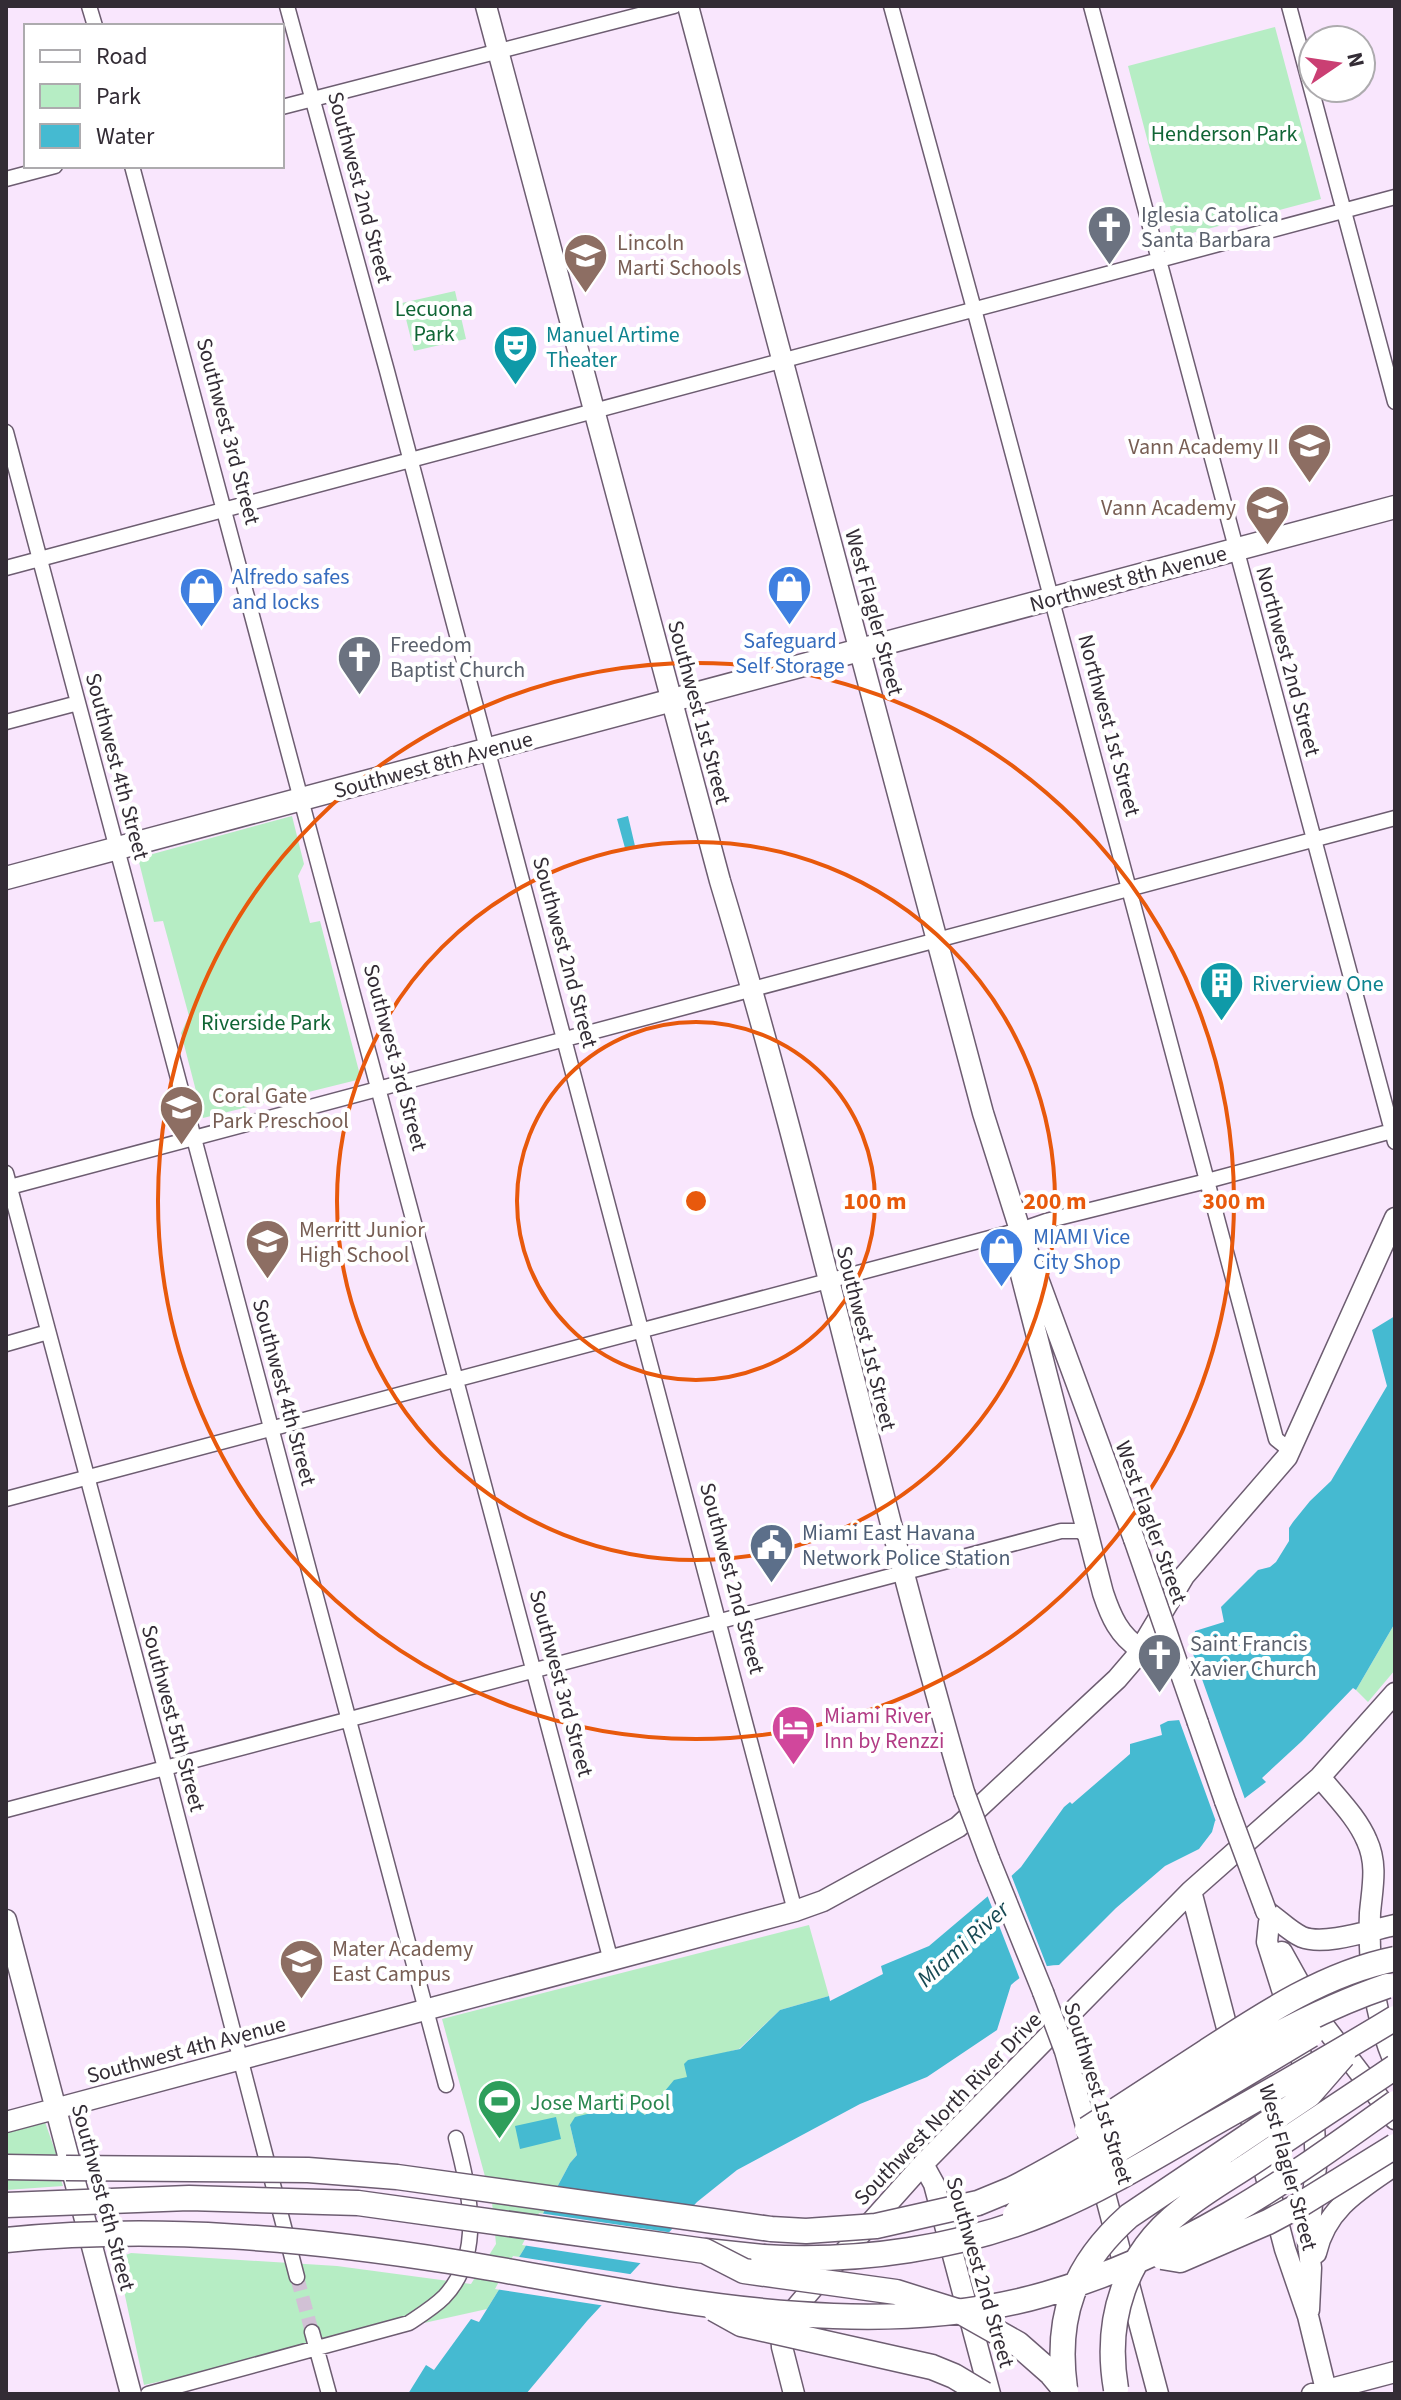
<svg xmlns="http://www.w3.org/2000/svg" width="1401" height="2400" font-family="'Source Sans 3',sans-serif">
  <style>
    .green { fill: #b6edc4 }
    .water { fill: #45bad1 }
    .pier { fill: #f9e6fd }
    .lines { fill: none; stroke-linecap: round; stroke-linejoin: round }
    .street-tunnel { stroke: #d1c1d5; stroke-width: 14; stroke-dasharray: 14 7; stroke-linecap: butt }
    .street-casing { stroke: #6d5d71; stroke-width: 17 }
    .secondary-casing { stroke: #6d5d71; stroke-width: 23 }
    .primary-casing { stroke: #6d5d71; stroke-width: 25 }
    .highway-casing { stroke: #6d5d71; stroke-width: 27 }
    .street { stroke: #fff; stroke-width: 14 }
    .secondary { stroke: #fff; stroke-width: 20 }
    .primary { stroke: #fff; stroke-width: 22 }
    .highway { stroke: #fff; stroke-width: 24 }
    .secondary-bridge-casing { stroke: #6d5d71; stroke-width: 23; stroke-linecap: butt }
    .highway-bridge-casing { stroke: #6d5d71; stroke-width: 27; stroke-linecap: butt }
    .secondary-bridge { stroke: #fff; stroke-width: 20 }
    .highway-bridge { stroke: #fff; stroke-width: 24 }
    .ring { fill: none; stroke: #e8590c; stroke-width: 4 }
    .labels { text-anchor: middle; stroke-width: 8; stroke-linejoin: round; paint-order: stroke }
    .park-label { font-size: 22px; fill: #106535; stroke: #fff }
    .street-label { font-size: 22px; fill: #332c35; stroke: #fff }
    .worship-label { font-size: 22px; fill: #5b616d; stroke: #fff; text-anchor: start }
    .education-label { font-size: 22px; fill: #785e54; stroke: #fff; text-anchor: start }
    .culture-label { font-size: 22px; fill: #0d838f; stroke: #fff; text-anchor: start }
    .shop-label { font-size: 22px; fill: #366cbe; stroke: #fff; text-anchor: start }
    .service-label { font-size: 22px; fill: #4e5e75; stroke: #fff; text-anchor: start }
    .hotel-label { font-size: 22px; fill: #b23c85; stroke: #fff; text-anchor: start }
    .leisure-label { font-size: 22px; fill: #27864d; stroke: #fff; text-anchor: start }
    .water-label { font-size: 24px; font-style: italic; fill: #184a54; stroke: #fff }
    .centre { fill: #e8590c; stroke: #fff; stroke-width: 4 }
    .ring-label { font-size: 24px; text-anchor: middle; font-weight: bold; fill: #e8590c; stroke: #fff; stroke-width: 8; stroke-linejoin: round; paint-order: stroke }
  </style>
  <rect width="100%" height="100%" fill="#f9e6fd"/>
  <path class="green" d="M 1275,27 L 1321,199 L 1173,238 L 1128,66 Z
    M 455,291 L 466,339 L 414,351 L 402,303 Z
    M 292,816 L 304,864 L 298,876 L 310,923 L 320,921 L 361,1079 L 203,1118 L 181,1033 L 189,1016 L 163,921 L 154,922 L 138,858 Z
    M 1395,1623 L 1395,1670 L 1368,1702 L 1356,1690 Z
    M 809,1925 L 829,1996 L 780,2010 L 739,2049 L 690,2062 L 687,2077 L 644,2115 L 570,2125 L 577,2155 L 570,2163 L 524,2249 L 487,2309 L 144,2385 L 117,2258 L 131,2253 L 337,2266 L 471,2284 L 496,2244 L 492,2202 L 442,2019 Z
    M 45,2122 L 57,2156 L 6,2155 L 6,2132 Z
    M 6,2178 L 61,2180 L 63,2186 L 6,2190 Z"/>
  <path class="water" d="M 628,816 L 635,846 L 625,848 L 617,819 Z
    M 1395,1316 L 1395,1623 L 1356,1690 L 1353,1688 L 1302,1741 L 1262,1778 L 1266,1782 L 1215,1821 L 1212,1832 L 1199,1849 L 1165,1866 L 1116,1908 L 1059,1965 C 1042,1965 1024,1973 1011,1985 L 997,2030 L 927,2077 L 860,2104 L 737,2170 L 697,2202 L 587,2321 L 526,2394 L 408,2394 L 426,2365 L 434,2370 L 471,2319 L 479,2322 L 524,2249 L 570,2163 L 577,2155 L 570,2125 L 575,2117 L 628,2104 L 645,2115 L 674,2080 L 687,2077 L 684,2064 L 688,2060 L 740,2049 L 780,2010 L 829,1996 L 830,2001 L 883,1974 L 881,1966 L 929,1946 L 1007,1880 L 1021,1867 L 1064,1807 L 1070,1802 L 1072,1804 L 1130,1754 L 1130,1744 L 1162,1735 L 1160,1725 L 1168,1721 L 1180,1720 L 1185,1714 L 1188,1646 L 1193,1641 L 1195,1631 L 1224,1622 L 1221,1607 L 1258,1570 L 1270,1567 L 1276,1562 L 1289,1541 L 1289,1528 L 1293,1522 L 1310,1501 L 1331,1481 L 1387,1386 L 1372,1330 Z
    M 556,2117 L 561,2139 L 520,2149 L 515,2126 Z"/>
  <path class="pier" d="M 1188,1640 L 1246,1802 L 1218,1823 L 1218,1827 L 1178,1717 L 1185,1705 L 1188,1671 L 1184,1645 Z
    M 1010,1872 L 1048,1969 L 1021,1982 L 986,1892 Z
    M 539,2213 L 674,2233 L 646,2264 L 522,2245 Z
    M 513,2256 L 636,2275 L 606,2306 L 495,2289 Z"/>
  <g class="lines">
    <path class="street-tunnel" d="M 297,2277 L 312,2332"/>
    <defs>
      <path id="street" d="M 89,6 L 95,26
        M 287,6 L 387,371 L 795,1911
        M 891,6 L 974,309 L 1276,1439 L 1291,1451
        M 1091,6 L 1395,1142
        M 1289,6 L 1395,402
        M 282,107 L 674,6
        M 132,166 L 611,1961
        M 6,179 L 55,166
        M 6,432 L 446,2085
        M 6,568 L 1395,197
        M 6,722 L 78,703
        M 6,1173 L 161,1753 L 297,2277
        M 6,1188 L 1395,818
        M 6,1344 L 48,1332
        M 6,1499 L 1020,1230 L 1046,1221 L 1207,1181 L 1392,1131
        M 6,1810 L 1061,1531 L 1079,1531 L 1088,1536
        M 312,2332 L 329,2394
        M 148,2394 L 409,2323 C 421,2315 434,2307 444,2297 C 485,2254 469,2190 456,2138"/>
      <path id="secondary" d="M 486,6 L 720,881 C 811,1182 876,1490 964,1792
        M 688,6 L 983,1113 L 1020,1230 L 1134,1539
        M 1019,1242 L 1016,1255 L 1103,1593 C 1111,1617 1119,1635 1140,1649
        M 1198,1723 L 1225,1801
        M 1320,1777 C 1336,1797 1357,1817 1367,1841 C 1378,1865 1372,1889 1370,1913 C 1368,1963 1375,2017 1395,2064
        M 989,1859 L 1043,1992
        M 1191,1891 L 1285,2249 L 1308,2316 L 1327,2394
        M 1266,1911 C 1278,1919 1289,1931 1302,1937 C 1325,1946 1371,1930 1395,1925
        M 6,1920 L 131,2394
        M 1269,1922 L 1267,1942 L 1298,2040 L 1314,2124 L 1316,2167 L 1308,2242 L 1311,2268 L 1309,2310
        M 1282,1952 L 1321,2022 L 1395,2119
        M 1065,2051 L 1090,2140
        M 6,2122 L 795,1911 L 823,1901 L 958,1827 L 1117,1679 L 1135,1658 L 1184,1576 L 1287,1457 L 1395,1218
        M 923,2164 L 934,2184 L 990,2394
        M 1100,2175 L 1158,2394
        M 1316,2253 C 1326,2208 1360,2189 1395,2165
        M 794,2394 L 782,2347 L 781,2333 L 789,2316 L 816,2284 L 923,2164 L 1191,1891 L 1320,1777 L 1395,1693
        M 1312,2394 L 1395,2372"/>
      <path id="primary" d="M 6,878 L 1395,507"/>
      <path id="highway" d="M 6,2167 L 66,2168
        M 706,2251 L 763,2257"/>
    </defs>
    <use href="#street" class="street-casing"/>
    <use href="#secondary" class="secondary-casing"/>
    <use href="#primary" class="primary-casing"/>
    <use href="#highway" class="highway-casing"/>
    <use href="#street" class="street"/>
    <use href="#secondary" class="secondary"/>
    <use href="#primary" class="primary"/>
    <use href="#highway" class="highway"/>
    <defs>
      <path id="secondary-bridge" d="M 1134,1539 L 1198,1723
        M 964,1792 L 989,1859
        M 1225,1801 L 1266,1911
        M 1043,1992 L 1065,2051"/>
      <path id="highway-bridge" d="M 1087,2129 C 1127,2103 1167,2077 1207,2051 C 1265,2013 1326,1973 1395,1959
        M 66,2168 L 308,2170 L 397,2177 L 771,2229 L 806,2231 L 876,2226 L 978,2203 L 1012,2189 C 1138,2125 1252,2032 1387,1986
        M 6,2205 L 189,2198 L 358,2203 L 705,2251 L 744,2271 L 896,2292 L 963,2313 L 1018,2344 L 1051,2373 L 1066,2391
        M 1015,2215 L 1020,2209 L 1311,2035
        M 6,2240 C 157,2225 306,2238 455,2262 C 643,2293 860,2348 1046,2294 C 1183,2254 1281,2185 1395,2103
        M 763,2257 C 858,2263 962,2248 1050,2211 C 1108,2187 1161,2153 1216,2122 C 1276,2088 1336,2054 1395,2018
        M 1162,2257 L 1180,2260 L 1268,2222 L 1298,2206 L 1395,2146
        M 714,2309 L 741,2324 L 932,2367 L 954,2376 L 984,2394
        M 1065,2389 C 1055,2316 1074,2265 1129,2216 L 1309,2095 L 1343,2056
        M 1116,2389 C 1104,2319 1125,2254 1182,2210 C 1204,2192 1229,2178 1253,2162 C 1300,2130 1348,2099 1395,2067"/>
    </defs>
    <use href="#secondary-bridge" class="secondary-bridge-casing"/>
    <use href="#highway-bridge" class="highway-bridge-casing"/>
    <use href="#secondary-bridge" class="secondary-bridge"/>
    <use href="#highway-bridge" class="highway-bridge"/>
  </g>
  <g class="ring">
    <circle cx="696" cy="1201" r="179"/>
    <circle cx="696" cy="1201" r="359"/>
    <circle cx="696" cy="1201" r="538"/>
  </g>
  <defs>
    <symbol id="church-pin" viewBox="-11 -11 22 30"><path d="M0 17L-7.5 6A9.5 9.5 0 1 1 7.5 6Z" fill="#6b7280" stroke="#fff"/><path d="M-1.2-6h2.4v3.5h3.3v2.4h-3.3V6h-2.4V-.1h-3.3v-2.4h3.3Z" fill="#fff"/></symbol>
    <symbol id="school-pin" viewBox="-11 -11 22 30"><path d="M0 17L-7.5 6A9.5 9.5 0 1 1 7.5 6Z" fill="#8d6e63" stroke="#fff"/><path d="M0-5L7-2L0 1L-7-2ZM-4 1L0 2.5L4 1V4Q0 6-4 4Z" fill="#fff"/></symbol>
    <symbol id="theatre-pin" viewBox="-11 -11 22 30"><path d="M0 17L-7.5 6A9.5 9.5 0 1 1 7.5 6Z" fill="#0f9aa8" stroke="#fff"/><path d="M-5-5.5Q0-4 5-5.5V0Q5 5 0 6Q-5 5-5 0ZM-3.3-2.5H-1v1.5H-3.3ZM1-2.5H3.3v1.5H1ZM-2.8 1Q0 5.5 2.8 1Z" fill="#fff"/></symbol>
    <symbol id="shop-pin" viewBox="-11 -11 22 30"><path d="M0 17L-7.5 6A9.5 9.5 0 1 1 7.5 6Z" fill="#3f7fe0" stroke="#fff"/><path d="M-5-2.5h2.3a2.7 3.5 0 0 1 5.4 0H5L5.5 6h-11ZM-1.5-2.5h3a1.5 2.3 0 0 0-3 0Z" fill="#fff"/></symbol>
    <symbol id="building-pin" viewBox="-11 -11 22 30"><path d="M0 17L-7.5 6A9.5 9.5 0 1 1 7.5 6Z" fill="#0f9aa8" stroke="#fff"/><path d="M-4-6H4V6H1V3H-1V6H-4ZM-2.5-4.3h1.7v1.8h-1.7ZM.8-4.3h1.7v1.8H.8ZM-2.5-1h1.7V.8h-1.7ZM.8-1h1.7V.8H.8Z" fill="#fff"/></symbol>
    <symbol id="civic-pin" viewBox="-11 -11 22 30"><path d="M0 17L-7.5 6A9.5 9.5 0 1 1 7.5 6Z" fill="#5c6f8a" stroke="#fff"/><path d="M-.6-6.5H3V-4.5H.6V-3L4-1V1h2V6H-6V1h2V-1L-.6-3ZM-1.2 2.5V6h2.4V2.5Z" fill="#fff"/></symbol>
    <symbol id="hotel-pin" viewBox="-11 -11 22 30"><path d="M0 17L-7.5 6A9.5 9.5 0 1 1 7.5 6Z" fill="#d1479c" stroke="#fff"/><path d="M-6-4.5h1.5V1H6V5H4.5V3h-9V5H-6ZM-4 0a1.8 1.8 0 1 1 3.6 0ZM.5 0V-2.5h3Q6-2.5 6 0Z" fill="#fff"/></symbol>
    <symbol id="stadium-pin" viewBox="-11 -11 22 30"><path d="M0 17L-7.5 6A9.5 9.5 0 1 1 7.5 6Z" fill="#2e9e5b" stroke="#fff"/><path d="M0-5a6.5 5 0 1 0 0 10a6.5 5 0 1 0 0-10ZM-3.5-1.8h7v3.6h-7Z" fill="#fff"/></symbol>
  </defs>
  <g fill-rule="evenodd">
    <use href="#church-pin" x="1084" y="202" width="51" height="69"/>
    <use href="#school-pin" x="560" y="230" width="51" height="69"/>
    <use href="#theatre-pin" x="490" y="322" width="51" height="69"/>
    <use href="#school-pin" x="1284" y="420" width="51" height="69"/>
    <use href="#school-pin" x="1242" y="482" width="51" height="69"/>
    <use href="#shop-pin" x="764" y="562" width="51" height="69"/>
    <use href="#shop-pin" x="176" y="564" width="51" height="69"/>
    <use href="#church-pin" x="334" y="632" width="51" height="69"/>
    <use href="#building-pin" x="1196" y="958" width="51" height="69"/>
    <use href="#school-pin" x="156" y="1082" width="51" height="69"/>
    <use href="#school-pin" x="242" y="1216" width="51" height="69"/>
    <use href="#shop-pin" x="976" y="1224" width="51" height="69"/>
    <use href="#civic-pin" x="746" y="1520" width="51" height="69"/>
    <use href="#church-pin" x="1134" y="1630" width="51" height="69"/>
    <use href="#hotel-pin" x="768" y="1702" width="51" height="69"/>
    <use href="#school-pin" x="276" y="1936" width="51" height="69"/>
    <use href="#stadium-pin" x="474" y="2076" width="51" height="69"/>
  </g>
  <g class="labels">
    <g class="park-label">
      <text x="1224" y="141">Henderson Park</text>
      <text x="434" y="316">Lecuona<tspan x="434" dy="25">Park</tspan></text>
      <text x="266" y="1030">Riverside Park</text>
    </g>
    <g class="street-label">
      <text transform="translate(361 187) rotate(75)" y="8">Southwest 2nd Street</text>
      <text transform="translate(229 431) rotate(75)" y="8">Southwest 3rd Street</text>
      <text transform="translate(1128 578) rotate(-15)" y="8">Northwest 8th Avenue</text>
      <text transform="translate(875 612) rotate(75)" y="8">West Flagler Street</text>
      <text transform="translate(1289 661) rotate(75)" y="8">Northwest 2nd Street</text>
      <text transform="translate(700 712) rotate(75)" y="8">Southwest 1st Street</text>
      <text transform="translate(1110 725) rotate(75)" y="8">Northwest 1st Street</text>
      <text transform="translate(433 764) rotate(-15)" y="8">Southwest 8th Avenue</text>
      <text transform="translate(118 766) rotate(75)" y="8">Southwest 4th Street</text>
      <text transform="translate(566 952) rotate(75)" y="8">Southwest 2nd Street</text>
      <text transform="translate(396 1057) rotate(75)" y="8">Southwest 3rd Street</text>
      <text transform="translate(867 1338) rotate(76)" y="8">Southwest 1st Street</text>
      <text transform="translate(285 1392) rotate(75)" y="8">Southwest 4th Street</text>
      <text transform="translate(1152 1522) rotate(70)" y="8">West Flagler Street</text>
      <text transform="translate(733 1578) rotate(75)" y="8">Southwest 2nd Street</text>
      <text transform="translate(562 1683) rotate(75)" y="8">Southwest 3rd Street</text>
      <text transform="translate(174 1718) rotate(75)" y="8">Southwest 5th Street</text>
      <text transform="translate(186 2049) rotate(-15)" y="8">Southwest 4th Avenue</text>
      <text transform="translate(1099 2093) rotate(73)" y="8">Southwest 1st Street</text>
      <text transform="translate(947 2108) rotate(-46)" y="8">Southwest North River Drive</text>
      <text transform="translate(1289 2167) rotate(75)" y="8">West Flagler Street</text>
      <text transform="translate(104 2197) rotate(75)" y="8">Southwest 6th Street</text>
      <text transform="translate(981 2272) rotate(74)" y="8">Southwest 2nd Street</text>
    </g>
    <g class="worship-label">
      <text x="1141" y="222">Iglesia Catolica<tspan x="1141" dy="25">Santa Barbara</tspan></text>
      <text x="390" y="652">Freedom<tspan x="390" dy="25">Baptist Church</tspan></text>
      <text x="1190" y="1651">Saint Francis<tspan x="1190" dy="25">Xavier Church</tspan></text>
    </g>
    <g class="education-label">
      <text x="617" y="250">Lincoln<tspan x="617" dy="25">Marti Schools</tspan></text>
      <text x="1279" y="454" text-anchor="end">Vann Academy II</text>
      <text x="1236" y="515" text-anchor="end">Vann Academy</text>
      <text x="212" y="1103">Coral Gate<tspan x="212" dy="25">Park Preschool</tspan></text>
      <text x="299" y="1237">Merritt Junior<tspan x="299" dy="25">High School</tspan></text>
      <text x="332" y="1956">Mater Academy<tspan x="332" dy="25">East Campus</tspan></text>
    </g>
    <g class="culture-label">
      <text x="546" y="342">Manuel Artime<tspan x="546" dy="25">Theater</tspan></text>
      <text x="1252" y="991">Riverview One</text>
    </g>
    <g class="shop-label">
      <text x="232" y="584">Alfredo safes<tspan x="232" dy="25">and locks</tspan></text>
      <text x="790" y="648" text-anchor="middle">Safeguard<tspan x="790" dy="25">Self Storage</tspan></text>
      <text x="1033" y="1244">MIAMI Vice<tspan x="1033" dy="25">City Shop</tspan></text>
    </g>
    <g class="service-label">
      <text x="802" y="1540">Miami East Havana<tspan x="802" dy="25">Network Police Station</tspan></text>
    </g>
    <g class="hotel-label">
      <text x="824" y="1723">Miami River<tspan x="824" dy="25">Inn by Renzzi</tspan></text>
    </g>
    <g class="leisure-label">
      <text x="530" y="2110">Jose Marti Pool</text>
    </g>
    <g class="water-label">
      <text transform="translate(963 1944) rotate(-42)" y="8">Miami River</text>
    </g>
  </g>
  <circle cx="696" cy="1201" r="12" class="centre"/>
  <g class="ring-label">
    <text x="875" y="1209">100 m</text>
    <text x="1055" y="1209">200 m</text>
    <text x="1234" y="1209">300 m</text>
  </g>
  <rect width="1401" height="2400" fill="none" stroke="#332c35" stroke-width="16"/>
  <rect x="24" y="24" width="260" height="144" fill="#ffffff" stroke="#adabae" stroke-width="2"/>
  <rect x="40" y="50" width="40" height="12" fill="#ffffff" stroke="#adabae" stroke-width="2"/>
  <text x="96" y="64" font-size="24" fill="#332c35">Road</text>
  <rect x="40" y="84" width="40" height="24" fill="#b6edc4" stroke="#adabae" stroke-width="2"/>
  <text x="96" y="104" font-size="24" fill="#332c35">Park</text>
  <rect x="40" y="124" width="40" height="24" fill="#45bad1" stroke="#adabae" stroke-width="2"/>
  <text x="96" y="144" font-size="24" fill="#332c35">Water</text>
  <g transform="translate(1337 64) rotate(77)"><circle r="38" fill="#ffffff" stroke="#adabae" stroke-width="2"/>
  <path d="M0-6L14 30L0 20L-14 30Z" fill="#ca3f73"/>
  <text y="-12" font-size="22" font-weight="bold" text-anchor="middle" fill="#332c35">N</text>
  </g>
</svg>
